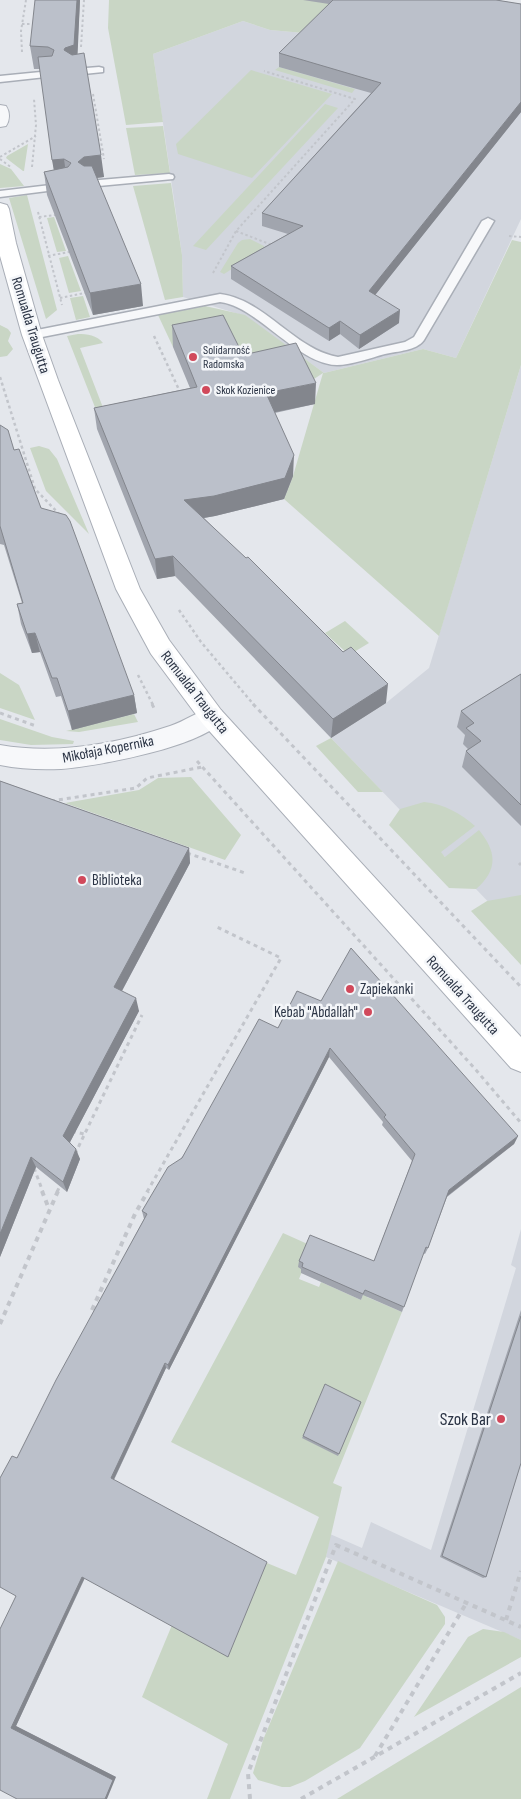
<svg xmlns="http://www.w3.org/2000/svg" width="521" height="1799" font-family="'Sofia Sans Condensed',sans-serif">
  <style>
    .built { fill: #d2d6de }
    .green { fill: #c9d6c5 }
    .lines { fill: none; stroke-linecap: round; stroke-linejoin: round }
    .lane-casing { stroke: #a9aeb7; stroke-width: 3 }
    .street-casing { stroke: #a9aeb7; stroke-width: 2 }
    .secondary-casing { stroke: #a9aeb7; stroke-width: 2 }
    .path-far3 { stroke: #c2c5cb; stroke-width: 2; stroke-dasharray: 2.5 2.5; stroke-linecap: butt }
    .path-far2 { stroke: #c2c5cb; stroke-width: 2.5; stroke-dasharray: 3 3; stroke-linecap: butt }
    .path-far1 { stroke: #c2c5cb; stroke-width: 3; stroke-dasharray: 4 4; stroke-linecap: butt }
    .path { stroke: #c2c5cb; stroke-width: 4; stroke-dasharray: 5 5; stroke-linecap: butt }
    .lane { fill: #f7f8fa; fill-rule: evenodd }
    .street { fill: #f7f8fa; fill-rule: evenodd }
    .secondary { fill: #fff; fill-rule: evenodd }
    .wall { fill: #a1a5ae }
    .shaded-wall { fill: #83868d }
    .building { fill: #bbc0ca; stroke: #83868d }
    .poi-dot { fill: #d1495b; stroke: #f4f6f9; stroke-width: 2 }
    .labels { text-anchor: middle; stroke-width: 5; stroke-linejoin: round; paint-order: stroke }
    .far-poi-label { font-size: 12px; fill: #2b3445; stroke: #f4f6f9; text-anchor: start }
    .street-label { font-size: 15px; fill: #2b3445; stroke: #f4f6f9 }
    .poi-label { font-size: 15px; fill: #2b3445; stroke: #f4f6f9; text-anchor: start }
    .near-poi-label { font-size: 18px; fill: #2b3445; stroke: #f4f6f9; text-anchor: end }
  </style>
  <rect width="100%" height="100%" fill="#e4e7ec"/>
  <path class="built" d="M 243,21 L 270,30 L 315,34 L 521,61 L 521,219 L 456,358 L 423,349 L 324,373 L 245,316 L 183,297 L 182,255 L 153,54 Z
    M 521,365 L 521,936 L 331,738 L 386,703 L 429,668 Z
    M 521,1229 L 521,1640 L 326,1557 L 330,1534 L 362,1548 L 371,1522 L 431,1550 L 516,1268 L 511,1265 Z"/>
  <path class="green" d="M 109,0 L 349,0 L 315,34 L 270,30 L 243,21 L 153,54 L 163,122 L 126,125 L 108,28 Z
    M 279,67 L 355,89 L 352,93 L 275,70 Z
    M 251,70 L 332,94 L 252,178 L 178,154 L 176,144 Z
    M 325,104 L 338,108 L 206,250 L 193,246 Z
    M 163,126 L 170,173 L 135,175 L 126,128 Z
    M 28,144 L 24,171 L 23,171 L 6,158 L 7,156 Z
    M 0,164 L 11,169 L 24,186 L 0,188 Z
    M 171,183 L 182,255 L 183,297 L 165,300 L 133,186 Z
    M 27,195 L 57,310 L 46,319 L 9,198 Z
    M 54,217 L 66,251 L 57,252 L 47,218 Z
    M 250,239 L 264,246 L 265,248 L 224,274 L 220,272 L 238,243 L 242,240 Z
    M 512,240 L 521,242 L 521,365 L 439,636 L 284,499 L 293,476 L 323,373 L 305,385 L 253,396 L 223,336 L 173,347 L 158,315 L 205,306 L 245,315 L 324,373 L 423,349 L 456,358 Z
    M 68,256 L 81,291 L 69,293 L 59,258 Z
    M 83,296 L 90,317 L 76,320 L 70,298 Z
    M 0,325 L 8,329 L 11,333 L 8,341 L 13,349 L 7,356 L 0,357 Z
    M 78,334 C 87,334 97,335 103,343 L 80,348 L 107,418 L 100,420 L 67,336 Z
    M 39,446 L 49,449 L 57,459 L 89,534 L 46,491 L 30,448 Z
    M 345,621 L 369,643 L 349,655 L 325,633 Z
    M 0,673 L 19,685 L 35,720 L 0,708 Z
    M 134,714 L 138,722 L 79,732 L 66,731 Z
    M 0,719 L 52,737 L 74,741 L 73,744 L 31,745 L 0,740 Z
    M 331,738 L 383,792 L 358,792 L 316,746 Z
    M 191,777 L 241,835 L 225,860 L 65,803 L 139,790 L 158,778 Z
    M 424,802 C 444,804 460,813 475,826 L 441,852 L 445,857 L 479,830 C 496,851 499,869 476,889 L 449,888 L 389,825 L 400,809 Z
    M 521,895 L 521,965 L 471,911 L 487,901 Z
    M 283,1233 L 312,1246 L 299,1279 L 319,1287 L 321,1282 L 361,1300 L 371,1275 L 367,1297 L 402,1312 L 333,1483 L 342,1487 L 326,1557 L 230,1799 L 207,1799 L 228,1744 L 142,1697 L 172,1625 L 267,1563 L 296,1575 L 319,1517 L 171,1442 Z
    M 338,1561 L 437,1605 L 445,1617 L 445,1624 L 360,1748 L 305,1781 L 290,1787 L 282,1787 L 258,1780 L 253,1773 L 263,1740 Z
    M 483,1629 L 504,1632 L 521,1640 L 521,1657 L 414,1717 L 468,1637 Z
    M 521,1687 L 521,1799 L 337,1799 Z"/>
  <g class="lines">
    <defs>
      <path id="lane" d="M 99,67 L 103,68 L 103,72 L 74,75 L 69,72 L 74,69 Z
        M 51,71 L 55,72 L 55,76 L 0,82 L 0,76 Z
        M 169,174 L 173,175 L 174,177 L 173,179 L 88,187 L 83,184 L 88,181 Z
        M 67,183 L 72,186 L 71,188 L 0,197 L 0,191 Z
        M 488,218 L 494,221 L 424,340 C 416,351 398,351 385,354 C 370,358 352,365 337,365 C 297,364 257,306 220,302 L 32,339 L 26,335 L 32,331 L 220,294 C 264,299 295,350 338,357 L 405,342 L 414,337 L 482,221 Z"/>
      <path id="street" d="M 0,105 L 6,106 C 10,112 10,120 6,126 L 0,127 Z
        M 212,707 L 221,710 L 225,717 C 210,746 93,767 61,769 C 40,770 20,769 0,765 L 0,745 C 56,755 116,744 170,726 C 185,721 197,712 212,707 Z"/>
      <path id="secondary" d="M 0,203 L 7,205 L 9,209 L 16,243 L 42,335 L 58,380 L 140,589 L 169,640 L 221,710 L 521,1037 L 521,1072 L 511,1068 L 203,724 L 151,654 L 116,589 L 22,335 L 0,256 Z"/>
    </defs>
    <use href="#lane" class="lane-casing"/>
    <use href="#street" class="street-casing"/>
    <use href="#secondary" class="secondary-casing"/>
    <path class="path-far3" d="M 22,24 L 36,24
      M 81,47 L 84,0
      M 22,52 L 21,31 L 26,0
      M 93,94 L 104,159
      M 0,157 L 36,136
      M 0,159 L 12,168
      M 32,167 L 36,125 L 34,99
      M 38,212 L 62,305
      M 39,217 L 55,215
      M 236,231 L 272,245
      M 509,236 L 521,237
      M 48,256 L 69,252
      M 213,273 L 236,231 L 355,99 L 264,71
      M 60,298 L 85,293"/>
    <path class="path-far2" d="M 154,336 L 181,394
      M 0,377 L 35,489 L 61,516
      M 179,610 L 201,642 L 254,705
      M 138,675 L 153,705"/>
    <path class="path-far1" d="M 152,704 L 155,710
      M 253,704 L 521,987
      M 0,713 L 36,726
      M 197,761 L 476,1070 L 521,1123
      M 51,801 L 136,788 L 147,778 L 202,767
      M 187,853 L 245,873
      M 519,863 L 521,865
      M 72,1131 L 84,1134
      M 75,1154 L 142,1015
      M 34,1168 L 43,1192
      M 57,1192 L 62,1182
      M 147,1192 L 281,958 L 217,927"/>
    <path class="path" d="M 42,1191 L 49,1209
      M 92,1310 L 135,1214 L 148,1191
      M 0,1324 L 58,1191
      M 506,1620 L 521,1571
      M 375,1756 L 467,1602
      M 250,1799 L 248,1773 L 336,1545 L 521,1627
      M 301,1799 L 521,1673"/>
    <use href="#lane" class="lane"/>
    <use href="#street" class="street"/>
    <use href="#secondary" class="secondary"/>
  </g>
  <path class="wall" d="M 80,0 L 77,54 L 104,177 L 97,178 L 143,306 L 93,315 L 47,195 L 44,172 L 54,170 L 40,69 L 34,69 L 30,46 Z
    M 303,0 L 496,0 L 521,4 L 521,112 L 375,295 L 399,323 L 359,349 L 340,334 L 329,341 L 231,279 L 231,266 L 288,234 L 262,226 L 262,213 L 371,93 L 279,67 L 279,53 L 329,4 Z
    M 172,325 L 243,355 L 315,404 L 275,413 L 293,476 L 284,499 L 215,516 L 204,518 L 386,703 L 331,738 L 175,576 L 157,579 L 97,429 L 94,408 L 190,388 L 173,347 Z
    M 0,425 L 14,450 L 41,508 L 134,695 L 137,713 L 72,730 L 61,696 L 56,697 L 40,652 L 32,653 L 21,624 L 17,604 L 22,603 L 4,545 L 0,544 Z
    M 521,674 L 521,826 L 462,767 L 466,751 L 468,749 L 463,744 L 465,735 L 457,727 L 461,711 Z
    M 0,781 L 189,848 L 190,863 L 122,991 L 139,1011 L 70,1142 L 80,1159 L 67,1192 L 36,1167 L 0,1257 Z
    M 297,991 L 518,1136 L 514,1144 L 447,1197 L 428,1248 L 425,1254 L 423,1253 L 402,1312 L 363,1295 L 361,1300 L 301,1273 L 301,1269 L 298,1267 L 299,1261 L 374,1261 L 412,1161 L 382,1125 L 383,1122 L 329,1057 L 169,1370 L 166,1368 L 114,1480 L 85,1578 L 16,1726 L 116,1777 L 0,1790 L 16,1596 L 17,1458 L 144,1219 L 142,1211 L 278,1028 Z
    M 521,1310 L 521,1463 L 486,1577 L 483,1578 L 440,1557 Z
    M 361,1402 L 338,1456 L 302,1438 L 303,1436 Z"/>
  <path class="shaded-wall" d="M 77,0 L 80,0 L 77,67 L 64,50 Z
    M 521,102 L 521,112 L 368,304 L 369,291 Z
    M 101,155 L 104,177 L 87,179 L 78,162 L 84,157 Z
    M 64,159 L 67,181 L 56,182 L 52,160 Z
    M 141,284 L 143,306 L 93,315 L 90,293 Z
    M 400,310 L 399,323 L 359,349 L 360,335 Z
    M 340,321 L 340,334 L 329,341 L 329,328 Z
    M 316,383 L 315,404 L 266,414 L 266,393 Z
    M 294,455 L 293,476 L 284,499 L 215,516 L 186,521 L 184,500 Z
    M 173,556 L 175,576 L 157,579 L 155,559 Z
    M 35,633 L 40,652 L 32,653 L 27,634 Z
    M 388,684 L 386,703 L 331,738 L 333,719 Z
    M 134,695 L 137,713 L 72,730 L 68,711 Z
    M 189,848 L 190,863 L 117,1000 L 114,987 Z
    M 136,998 L 139,1011 L 68,1146 L 63,1136 Z
    M 330,1048 L 329,1057 L 169,1370 L 168,1365 Z
    M 518,1136 L 514,1144 L 446,1197 L 449,1190 Z
    M 76,1149 L 80,1159 L 67,1192 L 63,1182 Z
    M 31,1157 L 36,1167 L 0,1257 L 0,1234 Z
    M 165,1363 L 166,1368 L 113,1481 L 111,1478 Z
    M 82,1577 L 85,1577 L 16,1726 L 116,1777 L 107,1799 L 105,1799 L 11,1728 Z"/>
  <path class="building" d="M 35,0 L 77,0 L 74,45 L 65,48 L 64,50 L 72,55 L 84,53 L 101,155 L 84,157 L 78,162 L 84,166 L 92,166 L 141,284 L 90,293 L 44,172 L 68,167 L 71,163 L 64,159 L 52,160 L 38,57 L 52,56 L 54,50 L 48,47 L 30,46 Z
    M 333,0 L 496,0 L 521,4 L 521,102 L 369,291 L 400,310 L 360,335 L 340,321 L 329,328 L 231,266 L 303,226 L 262,213 L 381,83 L 279,53 Z
    M 223,315 L 243,355 L 296,343 L 316,383 L 266,393 L 294,455 L 285,478 L 214,496 L 184,500 L 246,558 L 248,557 L 343,652 L 351,647 L 388,684 L 333,719 L 173,556 L 155,559 L 94,408 L 197,387 L 172,325 Z
    M 0,425 L 8,430 L 14,450 L 19,449 L 41,508 L 66,515 L 70,521 L 134,695 L 68,711 L 57,678 L 52,678 L 35,633 L 27,634 L 17,604 L 23,603 L 0,526 Z
    M 521,674 L 521,805 L 466,751 L 481,741 L 466,728 L 474,723 L 461,711 Z
    M 0,781 L 189,848 L 114,987 L 136,998 L 63,1136 L 76,1149 L 63,1182 L 31,1157 L 0,1234 Z
    M 351,948 L 518,1136 L 449,1190 L 428,1248 L 426,1247 L 404,1307 L 365,1290 L 363,1294 L 302,1267 L 303,1263 L 299,1261 L 310,1235 L 374,1261 L 415,1154 L 384,1117 L 386,1115 L 330,1048 L 168,1365 L 165,1363 L 111,1478 L 267,1562 L 228,1657 L 82,1577 L 11,1728 L 113,1780 L 105,1799 L 17,1799 L 0,1790 L 0,1629 L 16,1596 L 0,1587 L 0,1478 L 12,1456 L 17,1458 L 56,1380 L 147,1214 L 142,1211 L 168,1167 L 182,1158 L 259,1019 L 278,1028 L 297,991 L 321,1001 Z
    M 521,1316 L 521,1463 L 486,1577 L 442,1556 Z
    M 325,1384 L 361,1402 L 339,1454 L 303,1436 Z"/>
  <g class="poi-dot">
    <circle cx="193" cy="357" r="5"/>
    <circle cx="206" cy="390" r="5"/>
    <circle cx="82" cy="880" r="5"/>
    <circle cx="350" cy="989" r="5"/>
    <circle cx="368" cy="1012" r="5"/>
    <circle cx="501" cy="1419" r="5"/>
  </g>
  <g class="labels">
    <g class="far-poi-label">
      <text x="203" y="354">Solidarność<tspan x="203" dy="14">Radomska</tspan></text>
      <text x="216" y="394">Skok Kozienice</text>
    </g>
    <g class="street-label">
      <text transform="translate(31 325) rotate(73)" y="5">Romualda Traugutta</text>
      <text transform="translate(195 692) rotate(52)" y="5">Romualda Traugutta</text>
      <text transform="translate(108 749) rotate(-11)" y="5">Mikołaja Kopernika</text>
      <text transform="translate(463 995) rotate(48)" y="5">Romualda Traugutta</text>
    </g>
    <g class="poi-label">
      <text x="92" y="885">Biblioteka</text>
      <text x="360" y="994">Zapiekanki</text>
      <text x="358" y="1017" text-anchor="end">Kebab "Abdallah"</text>
    </g>
    <g class="near-poi-label">
      <text x="491" y="1425">Szok Bar</text>
    </g>
  </g>
</svg>
